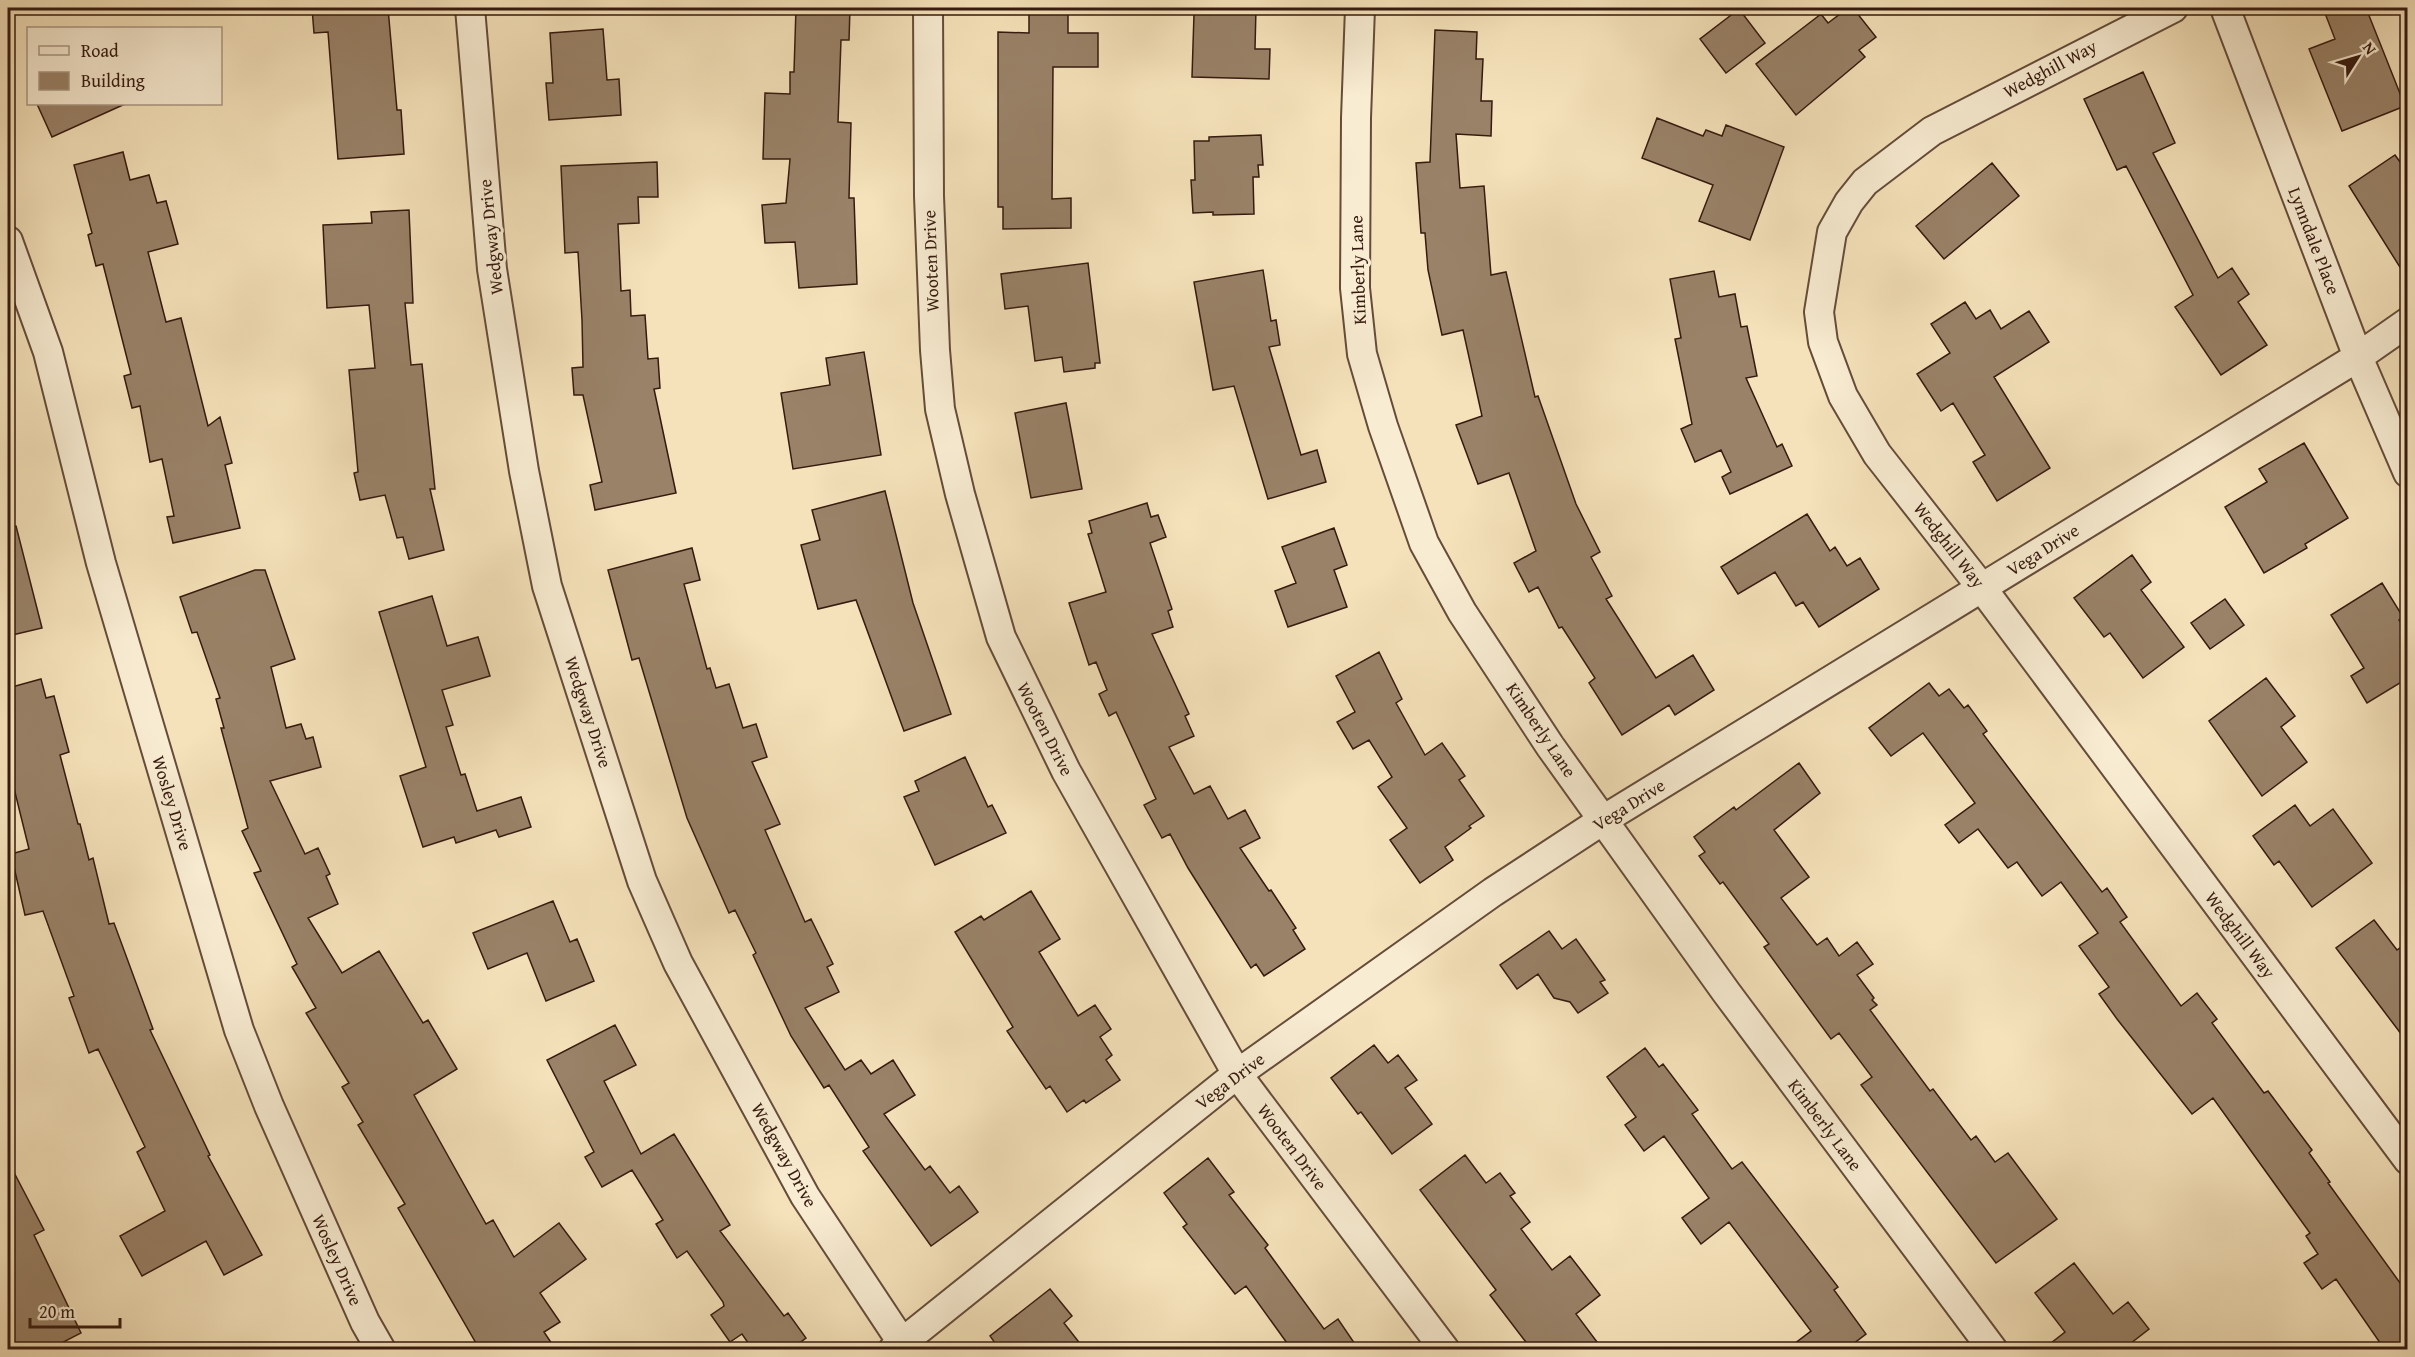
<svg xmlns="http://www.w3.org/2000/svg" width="2415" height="1357" font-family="'Gentium Book Plus',serif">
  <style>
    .building { fill: #998268; stroke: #351a0f; stroke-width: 1.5 }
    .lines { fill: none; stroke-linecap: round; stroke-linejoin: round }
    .minor-casing { stroke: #654c3a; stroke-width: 32 }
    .minor { stroke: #f8ecd2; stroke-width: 28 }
    .labels { text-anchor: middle; stroke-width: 6; stroke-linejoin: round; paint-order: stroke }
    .street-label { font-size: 18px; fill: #351a0f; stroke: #f8ecd2 }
  </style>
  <rect width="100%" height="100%" fill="#f5e2ba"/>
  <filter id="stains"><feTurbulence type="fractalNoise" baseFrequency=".00333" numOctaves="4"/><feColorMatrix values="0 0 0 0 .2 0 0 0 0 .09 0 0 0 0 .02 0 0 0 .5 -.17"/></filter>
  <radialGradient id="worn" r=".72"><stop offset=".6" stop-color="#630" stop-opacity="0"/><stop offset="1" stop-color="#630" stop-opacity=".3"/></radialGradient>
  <path class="building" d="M 312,8 L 388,8 L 397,110 L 401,110 L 404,154 L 338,159 L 328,32 L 314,33 Z
    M 796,8 L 850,8 L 849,40 L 841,40 L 838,122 L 851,123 L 849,198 L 854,198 L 857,284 L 799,288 L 795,242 L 765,243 L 762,205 L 786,203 L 790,159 L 763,159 L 765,93 L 790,94 L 790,72 L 794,72 Z
    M 1029,8 L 1068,8 L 1068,33 L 1098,33 L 1098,67 L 1053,67 L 1052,199 L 1071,198 L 1071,228 L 1003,229 L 1003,207 L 998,207 L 998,32 L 1029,33 Z
    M 1205,8 L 1256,8 L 1255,49 L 1270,49 L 1269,79 L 1192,77 L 1194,14 L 1205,14 Z
    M 1848,8 L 1853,8 L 1876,37 L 1859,50 L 1865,57 L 1796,115 L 1756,64 L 1821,14 L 1828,23 Z
    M 2323,8 L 2366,8 L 2405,106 L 2342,131 L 2309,49 L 2335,39 Z
    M 1739,9 L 1765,43 L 1726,73 L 1700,39 Z
    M 603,29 L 607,80 L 619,79 L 621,115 L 549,120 L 546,83 L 553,83 L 550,33 Z
    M 1435,30 L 1477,32 L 1476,59 L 1483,59 L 1481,101 L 1492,101 L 1491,136 L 1456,134 L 1460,188 L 1484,186 L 1491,275 L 1506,272 L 1535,397 L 1538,396 L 1576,504 L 1600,552 L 1591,557 L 1612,596 L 1606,599 L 1656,678 L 1693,655 L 1714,690 L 1675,715 L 1669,705 L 1622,735 L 1589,683 L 1595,678 L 1562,627 L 1559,628 L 1538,587 L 1529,592 L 1514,563 L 1536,551 L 1509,473 L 1478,484 L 1456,425 L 1482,416 L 1463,330 L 1442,335 L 1428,270 L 1425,233 L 1421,233 L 1416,163 L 1430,162 Z
    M 2143,72 L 2175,143 L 2153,153 L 2218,278 L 2232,268 L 2249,294 L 2238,302 L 2267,345 L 2221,375 L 2175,307 L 2193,295 L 2126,166 L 2117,170 L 2084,99 Z
    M 37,104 L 125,104 L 52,137 Z
    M 1657,118 L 1703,136 L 1706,130 L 1722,136 L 1726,125 L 1784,147 L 1750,240 L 1699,221 L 1713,185 L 1642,158 Z
    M 1261,135 L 1263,165 L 1258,165 L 1259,177 L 1253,177 L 1254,214 L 1213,215 L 1213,212 L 1193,213 L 1191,180 L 1195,180 L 1194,141 L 1209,141 L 1209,137 Z
    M 123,152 L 130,180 L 149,175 L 157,203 L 166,201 L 178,244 L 148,252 L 166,322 L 181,318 L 208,426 L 220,417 L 232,463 L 225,465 L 240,528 L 173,543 L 167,517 L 174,516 L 162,459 L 150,462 L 140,406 L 132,408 L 124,376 L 131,374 L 103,264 L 96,266 L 88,235 L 92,233 L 74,165 Z
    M 2395,155 L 2408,173 L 2408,280 L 2349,186 Z
    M 657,162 L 658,197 L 638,197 L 639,223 L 618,224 L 621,291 L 630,290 L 631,316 L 645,315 L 648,359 L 658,358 L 660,388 L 654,389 L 676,493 L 595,510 L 590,485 L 602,482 L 583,395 L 574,395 L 572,368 L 583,367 L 582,320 L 578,252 L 565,253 L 561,166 Z
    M 1992,163 L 2019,196 L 1944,259 L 1916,226 Z
    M 409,210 L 413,303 L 405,303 L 411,365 L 422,364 L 435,489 L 430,489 L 444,550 L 409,559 L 403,537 L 397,538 L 385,495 L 360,500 L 354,473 L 358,472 L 349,370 L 375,368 L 369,305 L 327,308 L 323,225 L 372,223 L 371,212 Z
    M 1088,263 L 1100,363 L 1095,363 L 1095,368 L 1064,372 L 1062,357 L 1035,361 L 1028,306 L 1005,309 L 1001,274 Z
    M 1263,270 L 1271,321 L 1276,320 L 1280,345 L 1269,347 L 1301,455 L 1317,450 L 1326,482 L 1268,499 L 1234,386 L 1213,390 L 1194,282 Z
    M 1714,271 L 1719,297 L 1735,294 L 1741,327 L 1747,326 L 1757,376 L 1746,378 L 1777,447 L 1782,444 L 1792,466 L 1730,494 L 1722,477 L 1731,472 L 1721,450 L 1695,462 L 1681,429 L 1692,424 L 1675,339 L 1681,338 L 1670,279 Z
    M 1965,302 L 1976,319 L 1990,310 L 2001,329 L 2029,311 L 2049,342 L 1994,377 L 2050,468 L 1997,501 L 1973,462 L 1985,455 L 1953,403 L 1941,411 L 1917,374 L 1950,353 L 1931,324 Z
    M 864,352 L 881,455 L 793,469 L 781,393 L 830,385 L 826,358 Z
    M 1066,403 L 1082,489 L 1031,498 L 1015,413 Z
    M 2304,443 L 2348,518 L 2305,544 L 2307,548 L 2264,573 L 2225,507 L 2267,482 L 2259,469 Z
    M 885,491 L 913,603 L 951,714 L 904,731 L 856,600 L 818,609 L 801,545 L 820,540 L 812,510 Z
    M 1147,503 L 1151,517 L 1158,515 L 1166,537 L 1150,543 L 1172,609 L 1168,611 L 1173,627 L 1152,634 L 1189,714 L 1185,716 L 1194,736 L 1169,747 L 1194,794 L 1210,786 L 1228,819 L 1245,810 L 1260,838 L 1240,848 L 1269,891 L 1271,890 L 1296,928 L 1293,930 L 1305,949 L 1264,976 L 1256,964 L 1251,968 L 1188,868 L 1170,834 L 1162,838 L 1144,805 L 1156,799 L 1116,712 L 1109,716 L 1099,694 L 1107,690 L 1096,662 L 1089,665 L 1069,603 L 1106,592 L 1088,534 L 1092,533 L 1089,521 Z
    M 1807,514 L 1830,551 L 1835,547 L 1847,566 L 1860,558 L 1879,589 L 1819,627 L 1803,602 L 1796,606 L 1775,572 L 1738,594 L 1721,567 Z
    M 16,526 L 42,628 L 8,636 L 8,527 Z
    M 1334,528 L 1347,565 L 1334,570 L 1347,607 L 1288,627 L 1275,591 L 1296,583 L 1282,547 Z
    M 692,548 L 700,580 L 684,584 L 707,669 L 710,668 L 716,688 L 729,684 L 743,728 L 756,724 L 767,757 L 752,762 L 780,824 L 765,830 L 805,922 L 811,919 L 833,964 L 827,967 L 839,992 L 805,1008 L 845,1070 L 861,1060 L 871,1074 L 893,1060 L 915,1095 L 884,1114 L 925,1170 L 930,1166 L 950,1193 L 959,1186 L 978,1212 L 931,1246 L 863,1151 L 869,1147 L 829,1085 L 824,1088 L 791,1036 L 753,955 L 756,953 L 735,910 L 729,913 L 687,818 L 639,658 L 632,660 L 608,570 Z
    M 2132,555 L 2151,582 L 2141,590 L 2184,647 L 2143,678 L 2110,633 L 2104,637 L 2074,598 Z
    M 255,570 L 265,570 L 295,659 L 271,667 L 286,728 L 301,724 L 306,739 L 313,737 L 321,767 L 270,781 L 305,854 L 318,848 L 330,874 L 326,876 L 338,904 L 308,918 L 342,973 L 379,951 L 423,1023 L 428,1020 L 457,1069 L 414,1095 L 486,1224 L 493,1220 L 514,1257 L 559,1223 L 586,1259 L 540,1293 L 560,1322 L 544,1332 L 556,1350 L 480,1350 L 398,1208 L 405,1204 L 358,1125 L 363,1122 L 342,1087 L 349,1083 L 306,1013 L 316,1008 L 292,967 L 297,964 L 254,873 L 261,871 L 242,831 L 248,828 L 221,728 L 224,728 L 216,699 L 220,698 L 197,632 L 192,633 L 180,597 Z
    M 2382,583 L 2403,617 L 2399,620 L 2408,634 L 2408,678 L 2367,703 L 2351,676 L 2364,668 L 2331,615 Z
    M 432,596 L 447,646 L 478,637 L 490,676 L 442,690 L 453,725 L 446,727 L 461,775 L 465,774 L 477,811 L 521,797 L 531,827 L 499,837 L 496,830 L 456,843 L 454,837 L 423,847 L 400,776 L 426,767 L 379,612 Z
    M 2225,599 L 2244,625 L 2210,649 L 2191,623 Z
    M 1379,652 L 1402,699 L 1396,703 L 1425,755 L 1442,743 L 1465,776 L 1459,780 L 1484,816 L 1469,826 L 1471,828 L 1445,847 L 1453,860 L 1420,883 L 1390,840 L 1407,828 L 1378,787 L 1392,777 L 1369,740 L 1353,749 L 1337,722 L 1355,712 L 1336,676 Z
    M 2266,678 L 2295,716 L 2281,727 L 2307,762 L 2262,796 L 2209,721 Z
    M 41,679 L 46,698 L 54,696 L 69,752 L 60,755 L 78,824 L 80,824 L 89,860 L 93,858 L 109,924 L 114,923 L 153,1029 L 150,1030 L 210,1155 L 208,1156 L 262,1255 L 224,1275 L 206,1241 L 142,1276 L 120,1236 L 165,1211 L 137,1152 L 145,1147 L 98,1049 L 89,1053 L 69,998 L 74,996 L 43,911 L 25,915 L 11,854 L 29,849 L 8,764 L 8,688 Z
    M 1929,683 L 1939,696 L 1949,689 L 1964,708 L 1968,705 L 1987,731 L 1983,734 L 2102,892 L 2107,888 L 2127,917 L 2120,922 L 2181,1006 L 2197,993 L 2217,1019 L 2212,1023 L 2264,1093 L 2268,1091 L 2312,1150 L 2309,1153 L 2330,1182 L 2328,1183 L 2408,1294 L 2408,1350 L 2385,1350 L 2336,1279 L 2322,1289 L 2304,1263 L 2318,1254 L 2306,1236 L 2310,1233 L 2213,1098 L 2192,1114 L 2117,1019 L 2099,994 L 2109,987 L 2079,946 L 2098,933 L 2061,882 L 2042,896 L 2017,862 L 2008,868 L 1978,829 L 1959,843 L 1945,825 L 1975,803 L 1923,733 L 1891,756 L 1869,728 Z
    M 965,757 L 988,807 L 992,805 L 1006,833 L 935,865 L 904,797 L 919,791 L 915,781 Z
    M 1799,763 L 1820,793 L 1774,830 L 1809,877 L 1781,898 L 1817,945 L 1827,938 L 1839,956 L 1857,942 L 1873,964 L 1857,975 L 1874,998 L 1872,1000 L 1877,1005 L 1870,1010 L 1930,1091 L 1933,1089 L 1971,1140 L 1976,1136 L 1995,1162 L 2008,1153 L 2057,1219 L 1996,1263 L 1861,1085 L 1872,1077 L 1839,1033 L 1831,1039 L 1764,947 L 1769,944 L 1723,882 L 1720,884 L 1699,856 L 1705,852 L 1694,837 L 1734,807 L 1736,810 Z
    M 2295,805 L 2310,826 L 2333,809 L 2372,863 L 2312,907 L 2279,861 L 2274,865 L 2253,836 Z
    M 1031,891 L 1060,939 L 1039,952 L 1078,1016 L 1095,1005 L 1111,1029 L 1100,1037 L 1112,1055 L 1106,1060 L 1120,1080 L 1086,1103 L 1084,1100 L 1067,1112 L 1050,1086 L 1046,1089 L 1007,1031 L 1013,1027 L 955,932 L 981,916 L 984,920 Z
    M 553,901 L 570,942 L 577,939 L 594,981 L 546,1001 L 527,953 L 488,969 L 473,933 Z
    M 2374,920 L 2397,950 L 2408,942 L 2408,1043 L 2336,948 Z
    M 1549,931 L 1562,949 L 1576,939 L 1605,980 L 1600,982 L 1608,993 L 1578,1013 L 1570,1002 L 1554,998 L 1538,974 L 1517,989 L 1500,965 Z
    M 615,1025 L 636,1065 L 604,1081 L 641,1154 L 674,1134 L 730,1225 L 720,1231 L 784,1316 L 788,1313 L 806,1338 L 790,1350 L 753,1350 L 742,1334 L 730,1342 L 711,1315 L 724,1306 L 723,1302 L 687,1251 L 677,1258 L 656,1224 L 663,1220 L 632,1170 L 602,1187 L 585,1157 L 594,1152 L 547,1060 Z
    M 1374,1045 L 1388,1063 L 1398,1055 L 1417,1080 L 1405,1088 L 1432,1124 L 1392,1154 L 1361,1112 L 1358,1114 L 1331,1078 Z
    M 1645,1048 L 1659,1067 L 1663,1064 L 1698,1110 L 1692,1114 L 1732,1169 L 1742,1162 L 1838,1287 L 1834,1290 L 1866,1334 L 1845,1350 L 1786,1350 L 1811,1331 L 1729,1222 L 1701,1244 L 1682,1218 L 1709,1198 L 1664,1136 L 1644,1151 L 1625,1125 L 1636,1117 L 1607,1077 Z
    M 1465,1155 L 1486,1183 L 1500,1173 L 1515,1193 L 1510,1196 L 1530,1222 L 1521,1229 L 1552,1270 L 1570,1256 L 1600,1295 L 1576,1314 L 1603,1350 L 1532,1350 L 1490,1295 L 1496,1290 L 1420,1190 Z
    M 1208,1158 L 1234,1192 L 1229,1195 L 1268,1245 L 1265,1248 L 1324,1329 L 1338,1319 L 1359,1350 L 1292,1350 L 1246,1286 L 1235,1294 L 1183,1227 L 1187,1224 L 1164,1193 Z
    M 8,1161 L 44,1230 L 34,1235 L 81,1333 L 48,1350 L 8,1350 Z
    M 2074,1263 L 2113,1314 L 2128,1302 L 2149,1329 L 2122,1350 L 2042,1350 L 2065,1332 L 2035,1293 Z
    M 1050,1289 L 1072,1316 L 1064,1323 L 1085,1350 L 1000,1350 L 990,1336 Z"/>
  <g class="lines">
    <defs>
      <path id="minor" d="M 470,8 L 492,269 L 524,471 L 547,586 L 642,881 L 678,963 L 805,1196 L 907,1350
        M 928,8 L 929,196 L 935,350 L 940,409 L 960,494 L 1001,637 L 1066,771 L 1237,1074 L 1445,1350
        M 1360,8 L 1356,118 L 1355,288 L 1362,354 L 1383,426 L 1424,543 L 1462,612 L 1550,746 L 1726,992 L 1993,1350
        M 2173,8 L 1932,131 L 1865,182 L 1849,202 L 1832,232 L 1819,312 L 1823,342 L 1843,396 L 1877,454 L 1982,588 L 2408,1160
        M 2225,8 L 2358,357 L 2408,473
        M 8,241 L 48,352 L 101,563 L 239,1030 L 269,1106 L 365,1322 L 381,1350
        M 893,1350 L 1237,1074 L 1493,892 L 1603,820 L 2358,357 L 2408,322"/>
    </defs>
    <use href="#minor" class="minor-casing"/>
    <use href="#minor" class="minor"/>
  </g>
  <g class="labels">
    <g class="street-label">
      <text transform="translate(2050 69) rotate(-28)" y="6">Wedghill Way</text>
      <text transform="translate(491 237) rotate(-96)" y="6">Wedgway Drive</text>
      <text transform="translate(2314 241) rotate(69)" y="6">Lynndale Place</text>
      <text transform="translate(931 261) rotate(-92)" y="6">Wooten Drive</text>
      <text transform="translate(1358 270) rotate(-92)" y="6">Kimberly Lane</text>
      <text transform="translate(1949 545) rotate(52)" y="6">Wedghill Way</text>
      <text transform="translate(2043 550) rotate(-32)" y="6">Vega Drive</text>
      <text transform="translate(588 712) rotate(72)" y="6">Wedgway Drive</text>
      <text transform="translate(1045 729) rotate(63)" y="6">Wooten Drive</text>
      <text transform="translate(1541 730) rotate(56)" y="6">Kimberly Lane</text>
      <text transform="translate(172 803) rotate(73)" y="6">Wosley Drive</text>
      <text transform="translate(1629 805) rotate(-32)" y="6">Vega Drive</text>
      <text transform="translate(2240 935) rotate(53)" y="6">Wedghill Way</text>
      <text transform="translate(1230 1081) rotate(-37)" y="6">Vega Drive</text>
      <text transform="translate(1825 1125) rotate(53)" y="6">Kimberly Lane</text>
      <text transform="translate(1292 1147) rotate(53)" y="6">Wooten Drive</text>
      <text transform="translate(784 1155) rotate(61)" y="6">Wedgway Drive</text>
      <text transform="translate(337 1260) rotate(66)" y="6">Wosley Drive</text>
    </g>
  </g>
  <rect width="2415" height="1357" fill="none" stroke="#f5e2ba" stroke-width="30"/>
  <rect x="9" y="9" width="2397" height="1339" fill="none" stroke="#351a0f" stroke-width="3"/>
  <rect x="15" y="15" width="2385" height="1327" fill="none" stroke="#351a0f" stroke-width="1.5"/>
  <rect x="27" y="27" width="195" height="78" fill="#f8ecd2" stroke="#aa9884" stroke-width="1.5"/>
  <rect x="39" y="46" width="30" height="9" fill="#f8ecd2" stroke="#aa9884" stroke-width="1.5"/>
  <text x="81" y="57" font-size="18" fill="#351a0f">Road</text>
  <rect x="39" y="72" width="30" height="18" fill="#998268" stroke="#aa9884" stroke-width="1.5"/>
  <text x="81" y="87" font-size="18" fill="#351a0f">Building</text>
  <g transform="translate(2358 57) rotate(53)" stroke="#f8ecd2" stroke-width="4.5" paint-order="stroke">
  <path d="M0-4.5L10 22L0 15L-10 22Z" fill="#351a0f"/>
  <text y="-9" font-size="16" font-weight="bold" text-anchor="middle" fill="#351a0f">N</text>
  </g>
  <path d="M30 1318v9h90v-9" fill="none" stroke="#351a0f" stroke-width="3"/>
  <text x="39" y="1318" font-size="18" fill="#351a0f" stroke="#f8ecd2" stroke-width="4.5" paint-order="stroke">20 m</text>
  <rect width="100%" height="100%" filter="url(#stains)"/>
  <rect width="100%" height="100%" fill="url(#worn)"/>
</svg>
